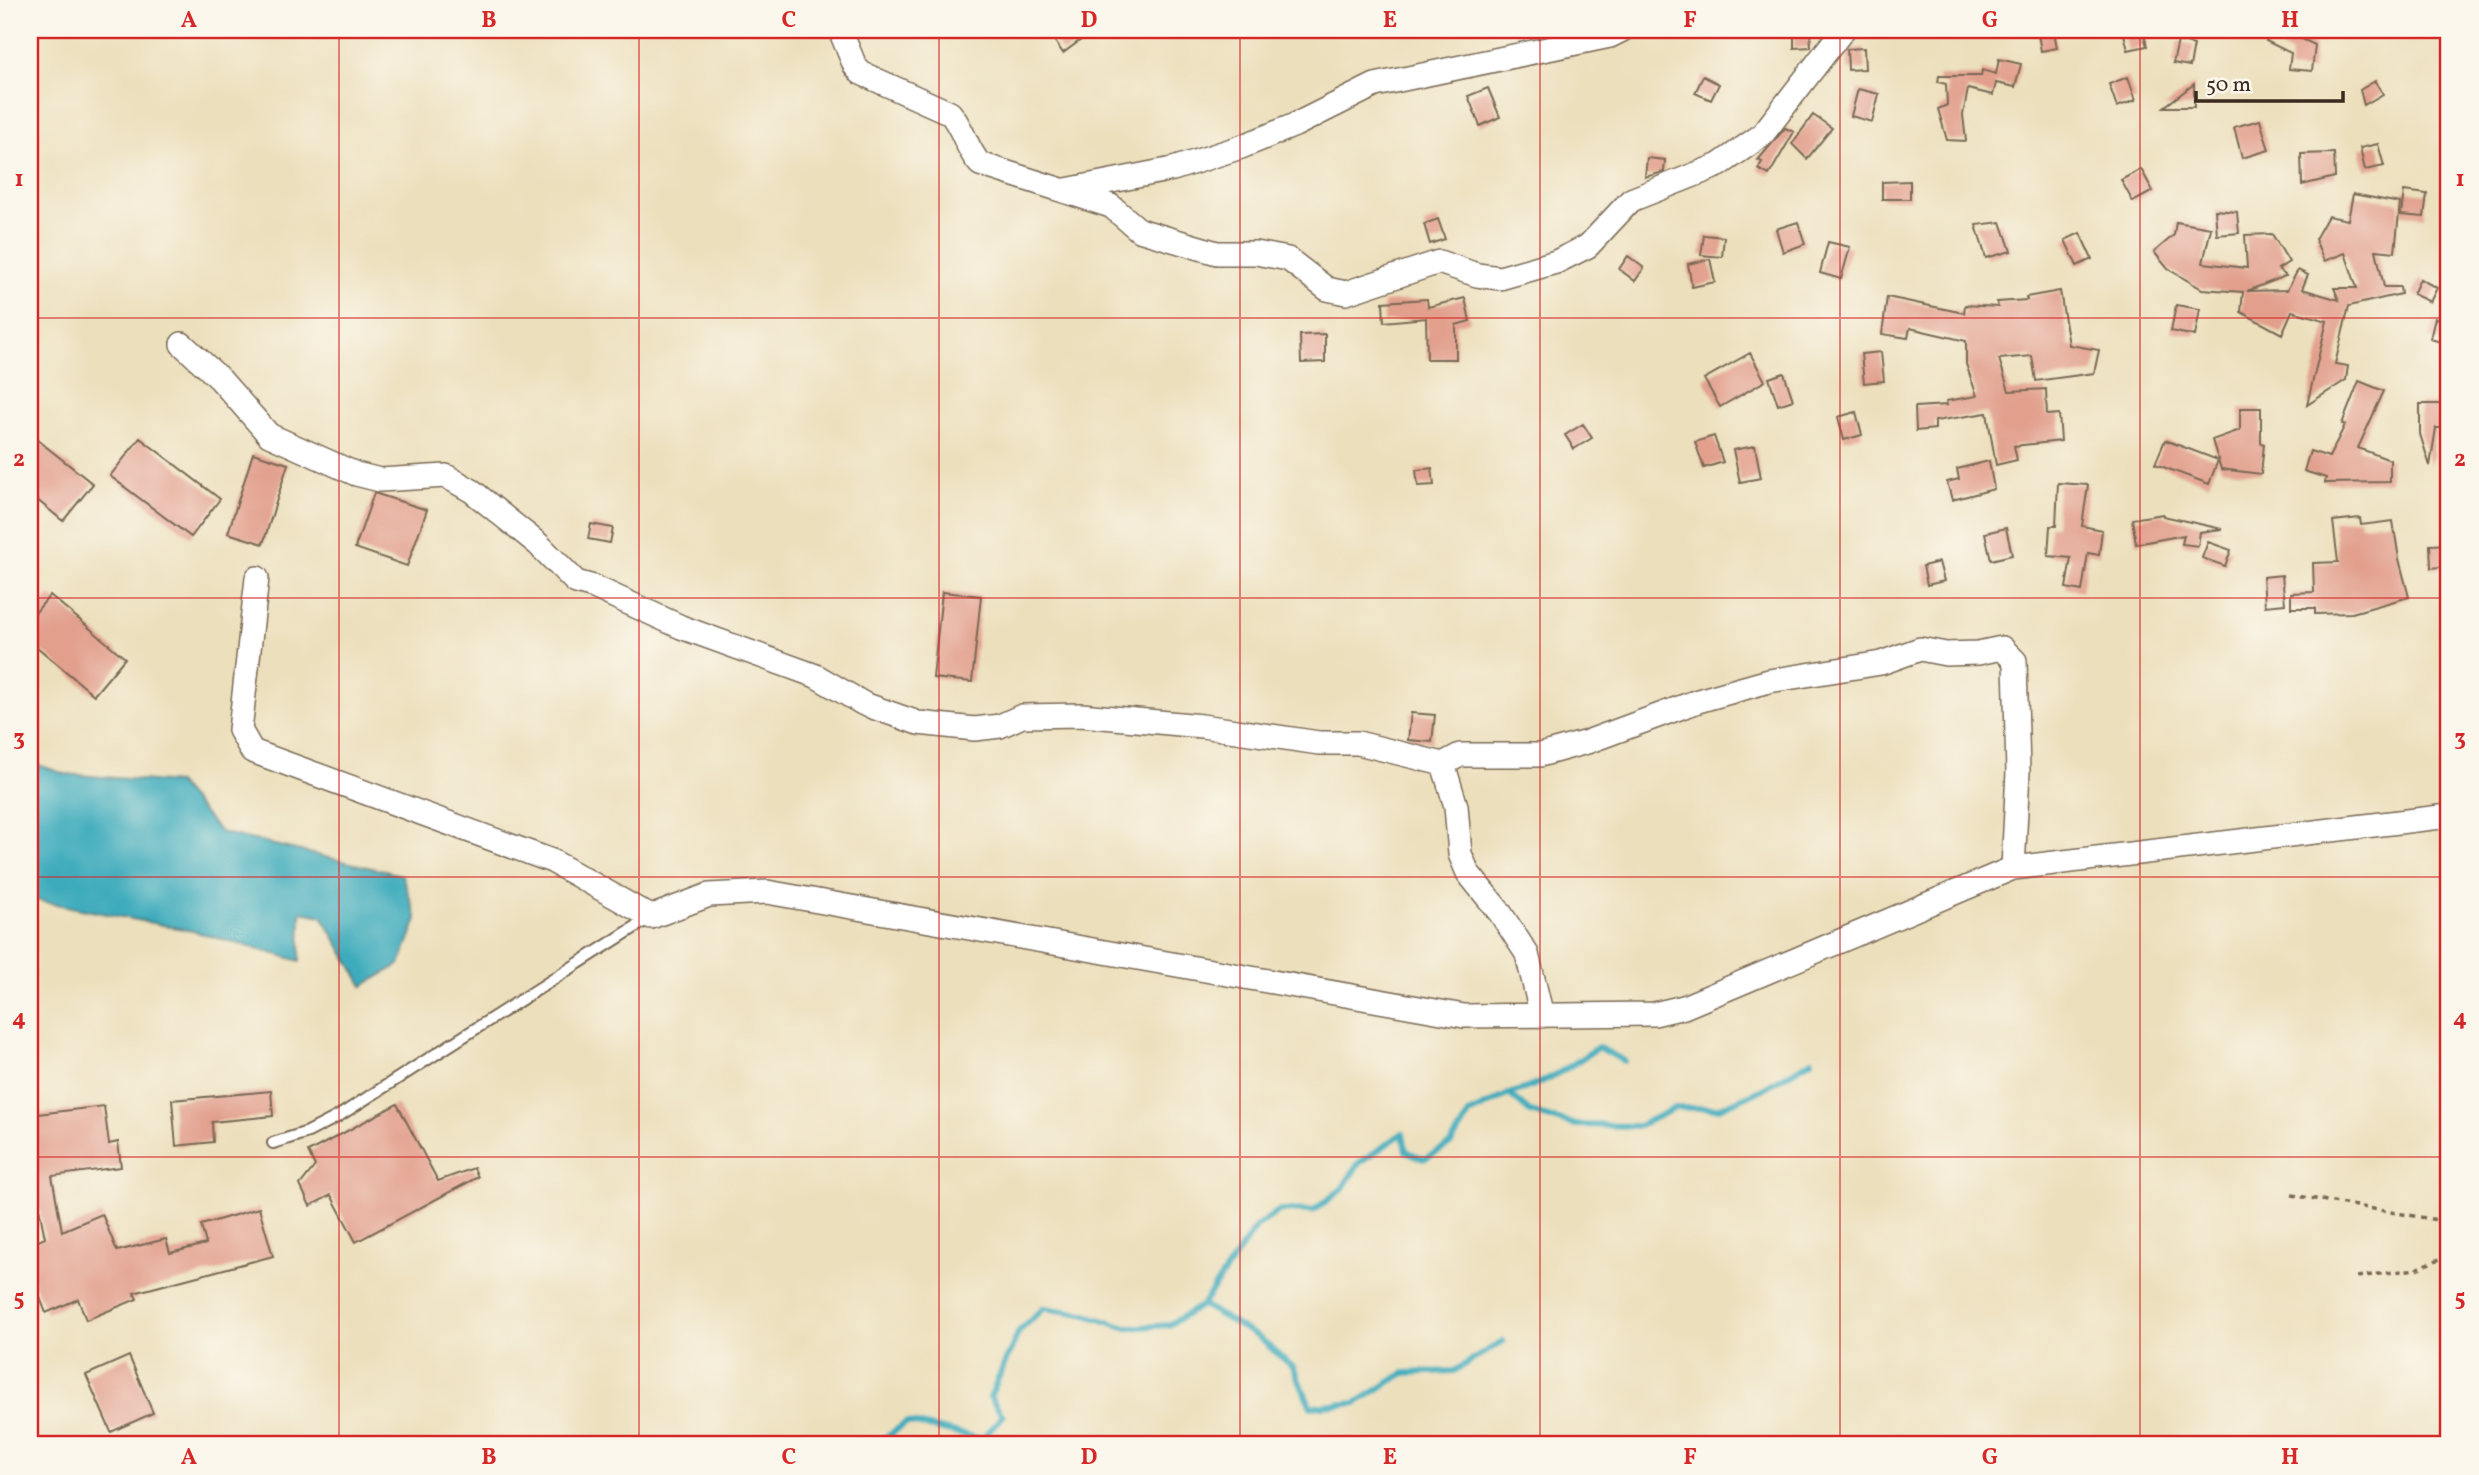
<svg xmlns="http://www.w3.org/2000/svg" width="2479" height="1475" font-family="Vollkorn,serif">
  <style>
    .water { fill: #3eabbc; stroke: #3c6a6d; stroke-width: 2 }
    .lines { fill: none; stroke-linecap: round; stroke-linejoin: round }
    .stream { stroke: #3eabbc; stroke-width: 6 }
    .building { fill: #e29f8c }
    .lane-casing { stroke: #796955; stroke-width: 14 }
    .street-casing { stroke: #796955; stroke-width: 26 }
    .path { stroke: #796955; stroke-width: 3.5; stroke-dasharray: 5 5; stroke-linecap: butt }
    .lane { stroke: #fff; stroke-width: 10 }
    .street { stroke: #fff; stroke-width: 23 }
    .grid { fill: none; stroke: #d62828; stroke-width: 2; stroke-opacity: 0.55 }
    .neatline { fill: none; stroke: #d62828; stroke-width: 2.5 }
    .grid-label { font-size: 23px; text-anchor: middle; font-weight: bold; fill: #d62828 }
  </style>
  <rect width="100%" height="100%" fill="#fbf7ec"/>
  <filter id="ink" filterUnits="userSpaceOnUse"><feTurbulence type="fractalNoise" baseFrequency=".0143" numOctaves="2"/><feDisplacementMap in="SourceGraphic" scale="14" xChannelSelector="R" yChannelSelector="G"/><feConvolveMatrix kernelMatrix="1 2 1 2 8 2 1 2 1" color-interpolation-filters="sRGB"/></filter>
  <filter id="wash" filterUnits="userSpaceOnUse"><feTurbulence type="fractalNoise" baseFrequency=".00686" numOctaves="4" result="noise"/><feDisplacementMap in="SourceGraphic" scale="28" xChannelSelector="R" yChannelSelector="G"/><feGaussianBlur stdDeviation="1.57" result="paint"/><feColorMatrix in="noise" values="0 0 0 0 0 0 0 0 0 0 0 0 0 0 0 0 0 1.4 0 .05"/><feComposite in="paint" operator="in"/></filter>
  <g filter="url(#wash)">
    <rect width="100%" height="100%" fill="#ecdfbc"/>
    <path class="water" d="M 30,762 L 65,774 L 177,783 L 220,832 L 402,875 L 417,919 L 400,964 L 363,986 L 322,916 L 301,912 L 300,961 L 193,931 L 30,899 Z"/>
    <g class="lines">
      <path class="stream" d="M 1509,1094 C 1544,1084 1569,1068 1598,1047 L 1624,1061
        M 1202,1305 L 1258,1337 L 1293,1367 L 1311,1407 L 1356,1403 L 1404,1373 L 1454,1371 L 1503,1341
        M 876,1445 L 907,1422 L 982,1439 L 1003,1416 L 990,1397 L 1019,1331 L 1044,1308 L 1083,1314 L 1127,1328 L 1169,1325 L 1202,1305 L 1256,1227 L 1280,1210 L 1313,1211 L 1342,1189 L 1359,1163 L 1403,1133 L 1406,1151 L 1424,1159 L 1451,1144 L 1469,1114 L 1509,1094 L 1530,1112 L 1576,1125 L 1639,1126 L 1675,1108 L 1719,1108 L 1761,1090 L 1812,1060"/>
    </g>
    <g id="blocks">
      <path class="building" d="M 1047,30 L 1075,30 L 1082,39 L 1063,53 Z
        M 1794,30 L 1810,30 L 1811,47 L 1794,48 Z
        M 2123,30 L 2143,30 L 2147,46 L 2128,50 Z
        M 2271,30 L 2283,30 L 2315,45 L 2312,71 L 2289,69 L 2291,53 L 2266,41 Z
        M 2054,31 L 2057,48 L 2041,51 L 2038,34 Z
        M 2178,41 L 2194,45 L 2190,66 L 2173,63 Z
        M 1864,48 L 1865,69 L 1848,70 L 1847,49 Z
        M 1999,59 L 2021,64 L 2015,87 L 1996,83 L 1993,95 L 1968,89 L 1963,115 L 1966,141 L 1947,140 L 1938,109 L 1947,105 L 1946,84 L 1938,82 L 1939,76 L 1981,76 L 1982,70 L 1996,74 Z
        M 1703,76 L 1719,84 L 1711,100 L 1695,93 Z
        M 2128,77 L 2136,100 L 2117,107 L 2109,84 Z
        M 2375,81 L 2383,94 L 2364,105 L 2360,90 Z
        M 2194,84 L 2194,107 L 2164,107 Z
        M 1488,88 L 1500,117 L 1480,126 L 1468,96 Z
        M 1858,89 L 1879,94 L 1872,122 L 1851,116 Z
        M 1813,115 L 1832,128 L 1807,159 L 1792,144 Z
        M 2260,120 L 2269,150 L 2242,158 L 2234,127 Z
        M 1785,128 L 1794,132 L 1769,175 L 1758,169 L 1762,162 L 1758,160 Z
        M 2378,144 L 2384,166 L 2365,170 L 2360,148 Z
        M 2334,153 L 2335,177 L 2302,185 L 2301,154 Z
        M 1647,158 L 1665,160 L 1664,172 L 1645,177 Z
        M 2141,169 L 2153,191 L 2133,202 L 2121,180 Z
        M 1910,181 L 1910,199 L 1882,199 L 1882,182 Z
        M 2404,191 L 2427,194 L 2424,217 L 2401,215 Z
        M 2353,194 L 2400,203 L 2395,252 L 2376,250 L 2384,287 L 2400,287 L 2401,294 L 2349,306 L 2335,364 L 2348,366 L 2346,380 L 2307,405 L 2327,321 L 2292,311 L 2282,334 L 2241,312 L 2243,292 L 2202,289 L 2168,269 L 2154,252 L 2174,235 L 2176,222 L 2211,228 L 2203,263 L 2247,268 L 2245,235 L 2272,234 L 2289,262 L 2278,269 L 2286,276 L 2247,291 L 2287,290 L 2298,270 L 2308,275 L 2302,289 L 2339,300 L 2334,288 L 2357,288 L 2345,253 L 2324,261 L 2315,239 L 2328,216 L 2348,220 Z
        M 2215,210 L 2237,212 L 2239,233 L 2217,235 Z
        M 1438,219 L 1445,239 L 1430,244 L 1424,224 Z
        M 1798,222 L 1805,244 L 1783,252 L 1776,229 Z
        M 2001,222 L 2011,251 L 1986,258 L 1976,225 Z
        M 2080,233 L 2092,259 L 2077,266 L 2065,240 Z
        M 1704,235 L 1724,237 L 1722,257 L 1701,255 Z
        M 1828,242 L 1850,247 L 1841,279 L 1820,273 Z
        M 1628,256 L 1644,268 L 1635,281 L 1619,269 Z
        M 1710,259 L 1715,282 L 1692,287 L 1688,264 Z
        M 2420,279 L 2437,288 L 2430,302 L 2413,294 Z
        M 2060,291 L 2069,345 L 2099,350 L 2094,373 L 2036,381 L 2032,356 L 1999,359 L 2009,391 L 2046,389 L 2047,415 L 2059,414 L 2061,441 L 2014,446 L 2017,460 L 1996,465 L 1987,413 L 1935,421 L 1935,429 L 1916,431 L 1915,407 L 1947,405 L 1946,401 L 1977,396 L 1966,364 L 1966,341 L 1910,328 L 1908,338 L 1882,334 L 1887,297 L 1964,313 L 1965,305 L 1998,307 L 1997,302 L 2027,300 L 2026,297 Z
        M 1465,298 L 1470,321 L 1456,325 L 1456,359 L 1427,359 L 1426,318 L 1384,322 L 1383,302 L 1427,299 L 1428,307 Z
        M 2176,305 L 2200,309 L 2195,336 L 2171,331 Z
        M 2435,318 L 2449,321 L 2449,344 L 2430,339 Z
        M 1325,334 L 1325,362 L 1301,363 L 1300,335 Z
        M 1881,352 L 1884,381 L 1864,383 L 1861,354 Z
        M 1750,353 L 1765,381 L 1720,407 L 1704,379 Z
        M 1784,373 L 1793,400 L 1778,405 L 1769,378 Z
        M 2359,381 L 2384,391 L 2358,448 L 2390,460 L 2390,482 L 2325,483 L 2326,478 L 2304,471 L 2310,451 L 2329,457 L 2345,425 L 2342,424 Z
        M 2420,404 L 2442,404 L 2442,428 L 2436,428 L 2430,466 L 2420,434 Z
        M 2240,408 L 2261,408 L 2261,443 L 2264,444 L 2261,474 L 2221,469 L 2212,440 L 2240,430 Z
        M 1856,412 L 1862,435 L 1844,440 L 1838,417 Z
        M 1583,424 L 1592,438 L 1574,449 L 1565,435 Z
        M 30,434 L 93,484 L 63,521 L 30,494 Z
        M 1714,436 L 1723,462 L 1704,468 L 1695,442 Z
        M 140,438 L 220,499 L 191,537 L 110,476 Z
        M 2165,440 L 2218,460 L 2209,484 L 2155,464 Z
        M 1755,446 L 1761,478 L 1740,482 L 1733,450 Z
        M 253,453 L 288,464 L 263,544 L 228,533 Z
        M 1989,461 L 1994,489 L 1952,500 L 1947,482 L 1959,479 L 1957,469 Z
        M 1432,468 L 1434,485 L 1418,486 L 1416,470 Z
        M 2058,483 L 2088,485 L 2082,526 L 2102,530 L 2099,555 L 2088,553 L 2082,591 L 2066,588 L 2071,558 L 2048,556 L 2050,526 L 2056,526 Z
        M 374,493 L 427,510 L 407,566 L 355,548 Z
        M 2163,514 L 2163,516 L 2222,529 L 2200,532 L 2198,546 L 2182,544 L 2184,535 L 2136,544 L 2132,519 Z
        M 2360,518 L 2361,525 L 2393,521 L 2399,559 L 2409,597 L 2352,613 L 2315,614 L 2315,608 L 2291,608 L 2291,593 L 2314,592 L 2313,563 L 2338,562 L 2333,521 Z
        M 591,524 L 613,528 L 610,543 L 588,539 Z
        M 2006,528 L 2012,555 L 1991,560 L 1985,533 Z
        M 2208,542 L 2231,550 L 2225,566 L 2202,558 Z
        M 2449,544 L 2449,566 L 2431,568 L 2430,545 Z
        M 1939,562 L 1944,581 L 1927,585 L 1923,566 Z
        M 2282,575 L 2285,604 L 2265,606 L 2263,577 Z
        M 942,592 L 981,596 L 972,682 L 933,678 Z
        M 50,595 L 125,658 L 94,695 L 30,641 L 30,619 Z
        M 1411,713 L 1435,715 L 1432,742 L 1408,740 Z
        M 271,1091 L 273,1116 L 212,1122 L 213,1142 L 176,1146 L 172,1100 Z
        M 397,1104 L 438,1181 L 474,1168 L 478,1177 L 356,1242 L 331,1195 L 310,1206 L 300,1185 L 315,1166 L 308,1152 Z
        M 104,1106 L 109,1144 L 118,1142 L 121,1167 L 52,1176 L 62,1231 L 102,1214 L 117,1251 L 166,1239 L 170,1253 L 206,1244 L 201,1225 L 259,1208 L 273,1256 L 134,1293 L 137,1299 L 86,1320 L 78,1299 L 46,1313 L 30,1272 L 30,1245 L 45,1238 L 33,1178 L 30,1179 L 30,1115 Z
        M 129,1356 L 153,1413 L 111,1432 L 86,1375 Z"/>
    </g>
  </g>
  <g filter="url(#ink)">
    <use href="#blocks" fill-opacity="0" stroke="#796955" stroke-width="2"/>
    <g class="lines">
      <defs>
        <path id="lane" d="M 273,1143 L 308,1132 L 337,1117 L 651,917"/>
        <path id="street" d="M 840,30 L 855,66 L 861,73 L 950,113 C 964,129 966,149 980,164 L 1111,206 L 1139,230 L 1217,253 L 1256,253 L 1288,259 L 1327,289 L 1346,293 L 1439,262 L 1477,275 L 1500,278 L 1556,262 L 1588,246 L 1631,200 L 1719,165 L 1762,135 L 1843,30
          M 1066,190 L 1173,169 L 1241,147 L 1295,125 L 1375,85 L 1610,36 L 1622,30
          M 182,344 L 220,379 L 269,435 L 356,474 L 380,480 L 446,476 L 472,491 L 538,544 L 576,582 L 594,587 L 681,627 L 816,676 L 864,704 L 918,723 L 975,729 L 1000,726 L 1022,716 L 1081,715 L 1202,726 L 1319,743 L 1358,743 L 1443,764
          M 257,578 L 240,730 L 252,751 L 552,861 L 651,917 L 709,895 L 767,892 L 1464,1016 L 1654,1014 L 1684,1007 L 2013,868 L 2449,816
          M 1542,1016 L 1527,954 L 1501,914 L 1468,873 L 1460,854 L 1456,806 L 1443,764 L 1460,755 L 1540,755 L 1587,742 L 1698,701 L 1769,681 L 1881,663 L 1920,649 L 1946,654 L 1978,653 L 2002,648 L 2015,661 L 2018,772 L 2013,868"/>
      </defs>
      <use href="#lane" class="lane-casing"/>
      <use href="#street" class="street-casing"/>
      <path class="path" d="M 2292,1195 L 2449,1222
        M 2357,1277 L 2416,1269 L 2449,1255"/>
      <use href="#lane" class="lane"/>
      <use href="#street" class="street"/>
    </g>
  </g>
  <path class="grid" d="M 339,30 L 339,1445M 639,30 L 639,1445M 939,30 L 939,1445M 1240,30 L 1240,1445M 1540,30 L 1540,1445M 1840,30 L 1840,1445M 2140,30 L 2140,1445M 30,318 L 2449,318M 30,598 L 2449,598M 30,877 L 2449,877M 30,1157 L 2449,1157"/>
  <rect width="2479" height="1475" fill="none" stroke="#fbf7ec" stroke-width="77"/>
  <path d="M2196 91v10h147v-10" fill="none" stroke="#3b2a1e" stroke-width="3.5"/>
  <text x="2206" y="91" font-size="21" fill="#3b2a1e" stroke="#fbf7ec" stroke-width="5" paint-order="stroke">50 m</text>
  <rect x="38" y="38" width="2402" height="1398" class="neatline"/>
  <g class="grid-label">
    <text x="189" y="27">A</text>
    <text x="489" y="27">B</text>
    <text x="789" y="27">C</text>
    <text x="1089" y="27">D</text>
    <text x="1390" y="27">E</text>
    <text x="1690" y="27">F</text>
    <text x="1990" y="27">G</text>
    <text x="2290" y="27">H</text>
    <text x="19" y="186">1</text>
    <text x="2460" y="186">1</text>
    <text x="19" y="466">2</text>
    <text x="2460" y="466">2</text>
    <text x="19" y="745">3</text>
    <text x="2460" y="745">3</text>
    <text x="19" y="1025">4</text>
    <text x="2460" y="1025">4</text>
    <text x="19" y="1305">5</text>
    <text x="2460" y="1305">5</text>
    <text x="189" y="1464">A</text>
    <text x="489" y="1464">B</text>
    <text x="789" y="1464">C</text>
    <text x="1089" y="1464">D</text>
    <text x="1390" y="1464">E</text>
    <text x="1690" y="1464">F</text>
    <text x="1990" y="1464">G</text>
    <text x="2290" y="1464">H</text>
  </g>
</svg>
